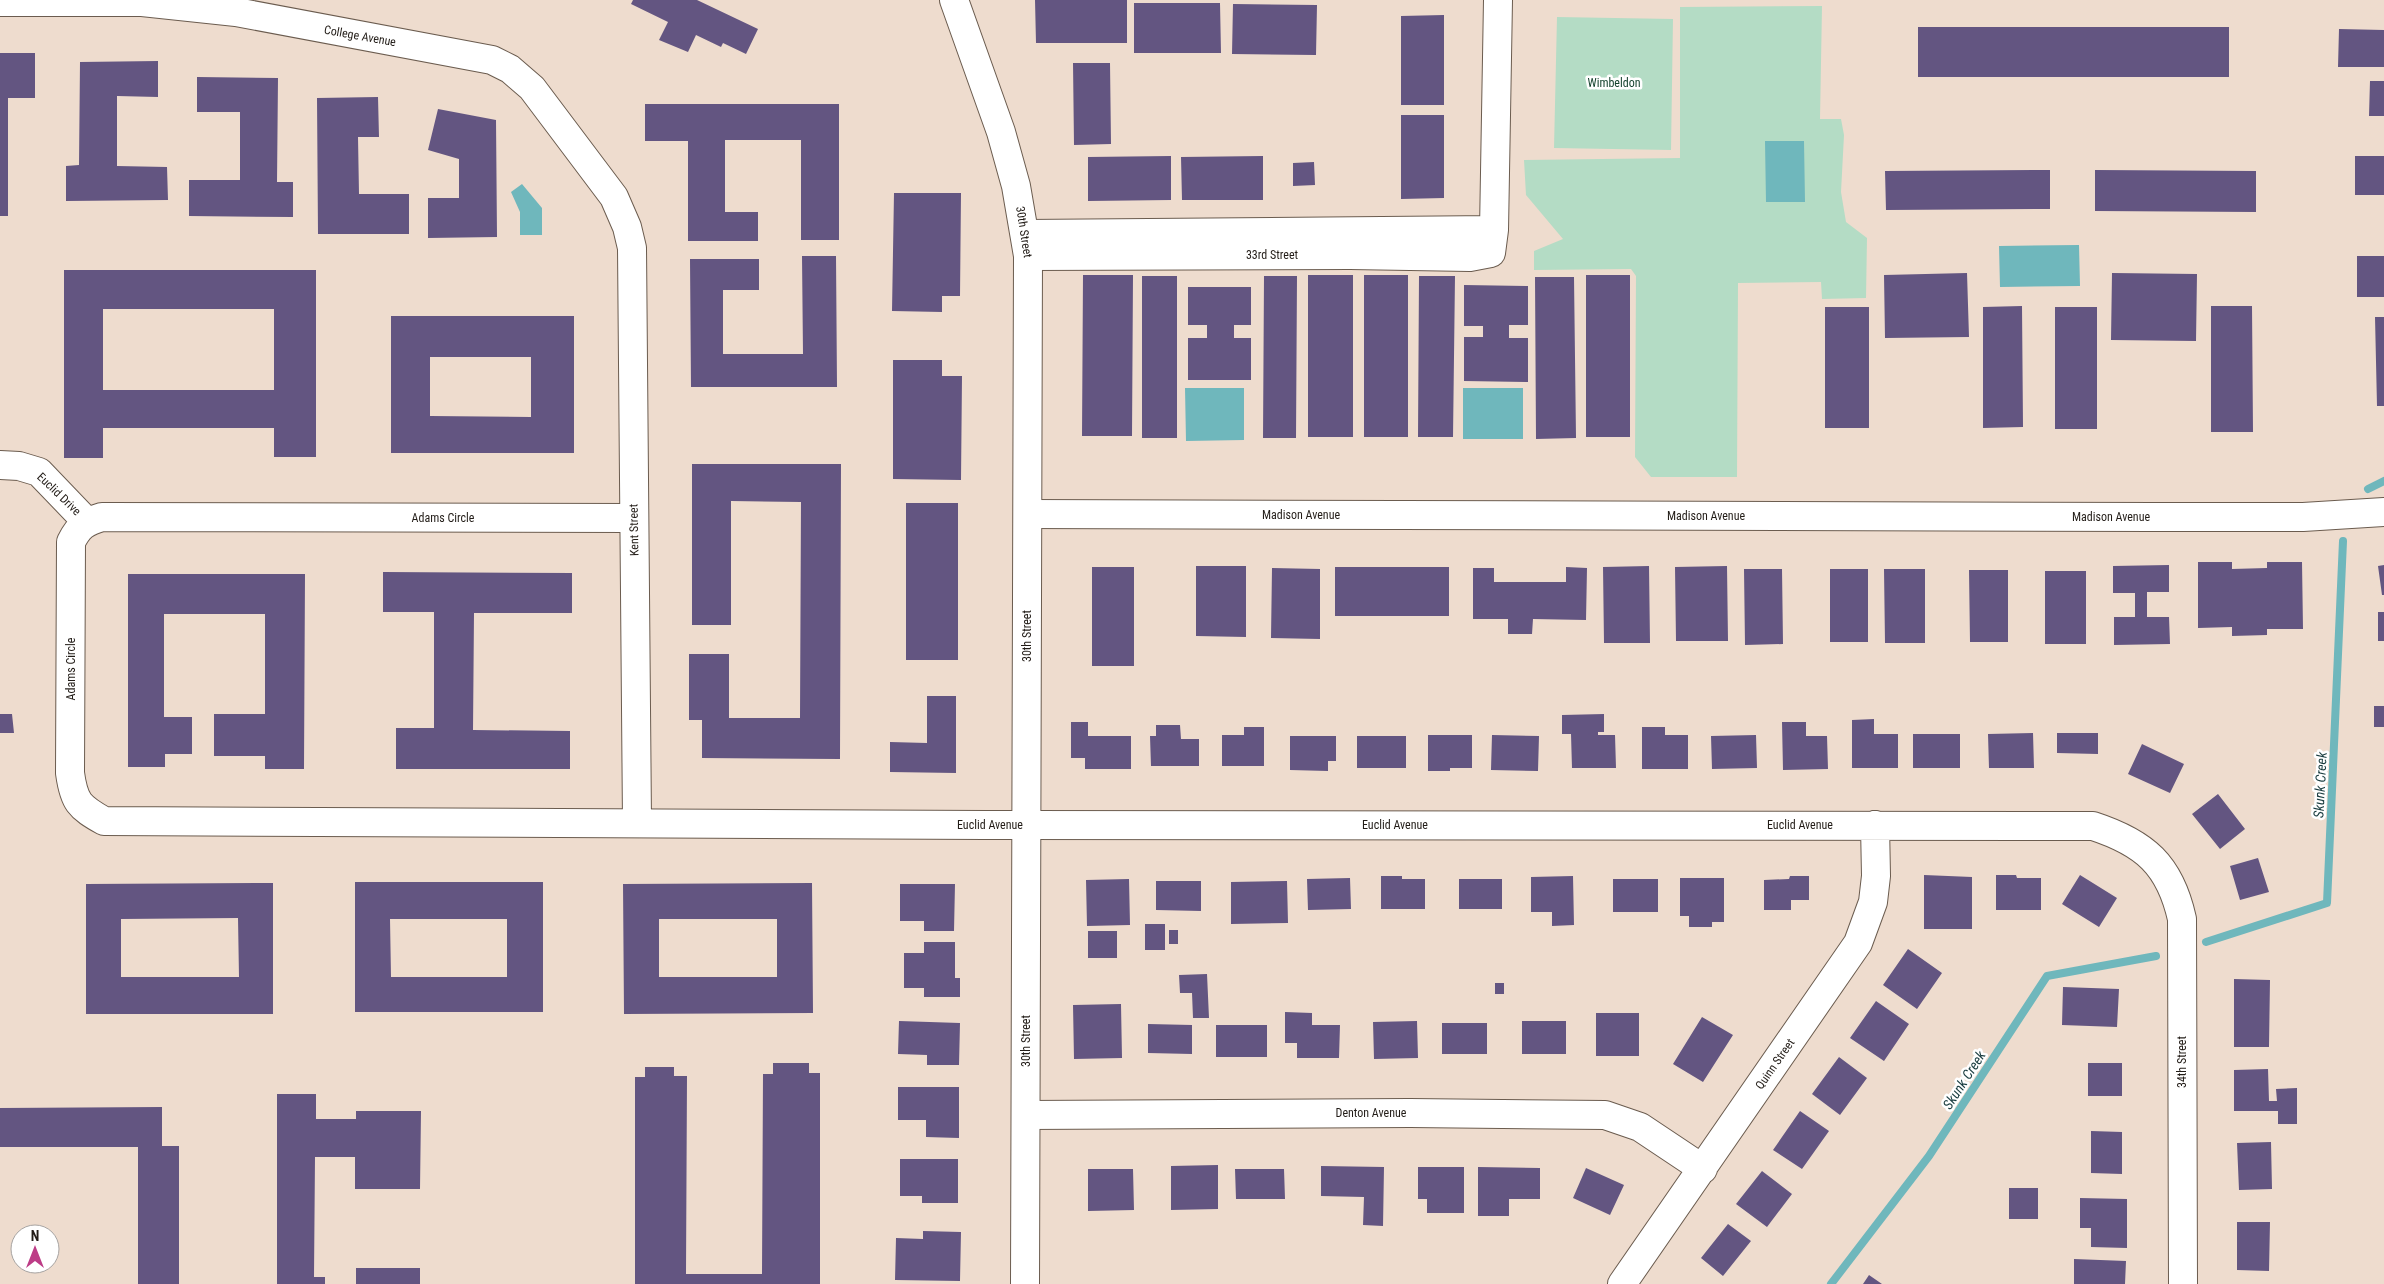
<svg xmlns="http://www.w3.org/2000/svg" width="2384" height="1284" font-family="'Roboto Condensed',sans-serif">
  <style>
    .green { fill: #b4dcc5 }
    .water { fill: #6fb7bc }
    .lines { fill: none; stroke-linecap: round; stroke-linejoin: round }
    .stream { stroke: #6fb7bc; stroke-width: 8 }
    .building { fill: #635581; fill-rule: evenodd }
    .minor-casing { stroke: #6b5c4f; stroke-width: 30 }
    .major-casing { stroke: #6b5c4f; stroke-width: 30 }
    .minor { stroke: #fff; stroke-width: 28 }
    .major { stroke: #fff; stroke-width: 28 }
    .labels { text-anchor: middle; stroke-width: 5; stroke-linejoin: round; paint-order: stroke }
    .street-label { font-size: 12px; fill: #221c17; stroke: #fff }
    .park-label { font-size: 12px; fill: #103e29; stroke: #fff }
    .water-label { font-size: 14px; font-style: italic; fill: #193c3f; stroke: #fff }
  </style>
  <rect width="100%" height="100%" fill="#eedcce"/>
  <path class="green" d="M 1822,6 L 1820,119 L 1841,119 L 1844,135 L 1841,192 L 1846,222 L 1867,238 L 1866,298 L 1822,299 L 1821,282 L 1738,283 L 1737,477 L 1651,477 L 1635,457 L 1636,276 L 1631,269 L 1534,270 L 1534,251 L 1563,239 L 1526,195 L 1524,160 L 1680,158 L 1680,7 Z
    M 1557,17 L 1673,19 L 1671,150 L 1554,148 Z"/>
  <path class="water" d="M 1765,141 L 1804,141 L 1805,202 L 1766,202 Z
    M 522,184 L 542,208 L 542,235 L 520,235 L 520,212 L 511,192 Z
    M 2079,245 L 2080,286 L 2000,287 L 1999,246 Z
    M 1185,388 L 1244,388 L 1244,440 L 1186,441 Z
    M 1463,388 L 1523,388 L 1523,439 L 1463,439 Z"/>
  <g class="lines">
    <path class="stream" d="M 2368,489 L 2384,481
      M 2206,942 L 2327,903 L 2343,541
      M 1831,1284 L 1929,1156 L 2047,976 L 2156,956"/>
  </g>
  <path class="building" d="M 633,0 L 697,0 L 758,29 L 746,54 L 723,43 L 721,47 L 696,35 L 688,52 L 659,40 L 668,22 L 631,4 Z
    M 1035,0 L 1127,0 L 1127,43 L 1036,43 Z
    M 1134,3 L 1220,3 L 1221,53 L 1134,53 Z
    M 1233,4 L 1317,5 L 1316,55 L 1232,54 Z
    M 1444,15 L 1444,105 L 1401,105 L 1401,16 Z
    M 1918,27 L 2229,27 L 2229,77 L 1918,77 Z
    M 2339,29 L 2384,30 L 2384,67 L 2338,67 Z
    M 0,53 L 35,53 L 35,98 L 8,98 L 8,216 L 0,216 Z
    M 158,61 L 158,97 L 117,96 L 117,166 L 167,167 L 168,200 L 66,201 L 66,166 L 79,165 L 80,62 Z
    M 1073,63 L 1110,63 L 1111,144 L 1074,145 Z
    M 197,77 L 278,78 L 277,182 L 293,182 L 293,217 L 189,216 L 189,180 L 240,180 L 240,112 L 197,112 Z
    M 2370,81 L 2384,81 L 2384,116 L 2369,116 Z
    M 378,97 L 379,137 L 358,137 L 359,194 L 409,194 L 409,234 L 318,234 L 317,98 Z
    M 645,104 L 839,104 L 839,240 L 801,240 L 801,140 L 725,140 L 725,212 L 758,212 L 758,241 L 688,241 L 688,141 L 645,141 Z
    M 438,109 L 496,120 L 497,237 L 428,238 L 428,198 L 459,198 L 459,159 L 428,150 Z
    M 1401,115 L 1444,115 L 1444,198 L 1401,199 Z
    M 1171,156 L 1171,200 L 1088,201 L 1088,157 Z
    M 1263,156 L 1263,200 L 1182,200 L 1181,157 Z
    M 2355,156 L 2384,156 L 2384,195 L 2355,195 Z
    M 1314,162 L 1315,185 L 1293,186 L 1293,163 Z
    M 2050,170 L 2050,209 L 1886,210 L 1885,171 Z
    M 2095,170 L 2256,171 L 2256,212 L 2095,211 Z
    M 894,193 L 961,193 L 960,296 L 942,296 L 942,312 L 892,311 Z
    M 802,256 L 836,256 L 837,387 L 691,387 L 690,259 L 759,259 L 759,290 L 723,290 L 723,354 L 803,354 Z
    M 2357,256 L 2384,256 L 2384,297 L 2357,297 Z
    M 64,270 L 316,270 L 316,457 L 274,457 L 274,428 L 103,428 L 103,458 L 64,458 ZM 103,309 L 274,309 L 274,390 L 103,390 Z
    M 1967,273 L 1969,337 L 1885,338 L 1884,275 Z
    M 2112,273 L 2197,274 L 2196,341 L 2111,340 Z
    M 1083,275 L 1133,275 L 1132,436 L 1082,436 Z
    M 1308,275 L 1353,275 L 1353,437 L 1308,437 Z
    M 1364,275 L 1408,275 L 1408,437 L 1364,437 Z
    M 1586,275 L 1630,275 L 1630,437 L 1586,437 Z
    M 1142,276 L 1177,276 L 1177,438 L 1142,438 Z
    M 1264,276 L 1297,276 L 1296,438 L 1263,438 Z
    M 1419,276 L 1455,276 L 1453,437 L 1418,437 Z
    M 1535,277 L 1574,277 L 1576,438 L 1536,439 Z
    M 1464,285 L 1528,286 L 1528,325 L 1509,325 L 1509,338 L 1528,338 L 1528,382 L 1464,381 L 1464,337 L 1483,337 L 1483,326 L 1464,326 Z
    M 1188,287 L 1251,287 L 1251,325 L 1234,325 L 1234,338 L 1251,338 L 1251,380 L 1188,380 L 1188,338 L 1207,338 L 1207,325 L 1188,325 Z
    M 2022,306 L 2023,427 L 1983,428 L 1983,307 Z
    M 2211,306 L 2252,306 L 2253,432 L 2211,432 Z
    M 1825,307 L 1869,307 L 1869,428 L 1825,428 Z
    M 2055,307 L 2097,307 L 2097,429 L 2055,429 Z
    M 391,316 L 574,316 L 574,453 L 391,453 ZM 430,357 L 531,357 L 531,417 L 430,416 Z
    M 2375,317 L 2384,317 L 2384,406 L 2377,406 Z
    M 893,360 L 942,360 L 942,376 L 962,376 L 961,480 L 893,479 Z
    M 692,464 L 841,464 L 840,759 L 702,758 L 702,720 L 689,720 L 689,654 L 729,654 L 729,718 L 800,718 L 801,502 L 731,501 L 731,625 L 692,625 Z
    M 906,503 L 958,503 L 958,660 L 906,660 Z
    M 2198,562 L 2232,562 L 2232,569 L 2267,568 L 2267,562 L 2302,562 L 2303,629 L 2267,629 L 2267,635 L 2232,636 L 2232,627 L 2198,628 Z
    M 2169,565 L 2169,592 L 2147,592 L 2147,617 L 2169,617 L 2170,644 L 2114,645 L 2114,617 L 2135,617 L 2135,593 L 2113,593 L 2113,566 Z
    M 2384,565 L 2384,595 L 2382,595 L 2378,566 Z
    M 1196,566 L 1246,566 L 1246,637 L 1196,636 Z
    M 1649,566 L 1650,643 L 1604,643 L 1603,567 Z
    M 1727,566 L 1728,641 L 1676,641 L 1675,567 Z
    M 1092,567 L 1134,567 L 1134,666 L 1092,666 Z
    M 1335,567 L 1449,567 L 1449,616 L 1335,616 Z
    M 1566,567 L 1587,568 L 1586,620 L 1533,619 L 1532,634 L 1508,634 L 1508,619 L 1473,619 L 1473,568 L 1494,568 L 1494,582 L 1566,582 Z
    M 1272,568 L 1320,569 L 1320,639 L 1271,638 Z
    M 1744,569 L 1782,569 L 1783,644 L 1745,645 Z
    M 1830,569 L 1868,569 L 1868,642 L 1830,642 Z
    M 1884,569 L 1925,569 L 1925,643 L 1885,643 Z
    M 1969,570 L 2008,570 L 2008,642 L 1970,642 Z
    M 2045,571 L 2086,571 L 2086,644 L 2045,644 Z
    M 383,572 L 572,573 L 572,613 L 474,613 L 473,730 L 570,731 L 570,769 L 396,769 L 396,728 L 434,728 L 434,612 L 383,612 Z
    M 128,574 L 305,574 L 304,769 L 265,769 L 265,756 L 214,756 L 214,714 L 265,714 L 265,614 L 164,614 L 164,717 L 192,717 L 192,754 L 165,754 L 165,767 L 128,767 Z
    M 2378,612 L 2384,612 L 2384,641 L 2378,641 Z
    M 927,696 L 956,696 L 956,773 L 890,772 L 890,742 L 927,743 Z
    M 2374,706 L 2384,706 L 2384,727 L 2374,727 Z
    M 0,714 L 12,714 L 14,733 L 0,733 Z
    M 1604,714 L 1604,732 L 1598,732 L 1598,735 L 1615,735 L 1616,768 L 1572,768 L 1571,734 L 1562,734 L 1562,715 Z
    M 1874,719 L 1874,734 L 1898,734 L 1898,768 L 1852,768 L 1852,720 Z
    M 1071,722 L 1088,722 L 1088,736 L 1131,736 L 1131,769 L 1085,769 L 1085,758 L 1071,758 Z
    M 1782,722 L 1806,722 L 1806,736 L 1827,736 L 1828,769 L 1783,770 Z
    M 1156,725 L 1180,725 L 1181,739 L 1199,739 L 1199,766 L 1151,766 L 1150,736 L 1156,736 Z
    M 1244,727 L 1264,727 L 1264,766 L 1222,766 L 1222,735 L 1244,735 Z
    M 1642,727 L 1665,727 L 1665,735 L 1688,735 L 1688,769 L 1642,769 Z
    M 2033,733 L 2034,768 L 1989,768 L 1988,734 Z
    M 2057,733 L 2098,733 L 2098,754 L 2057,753 Z
    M 1913,734 L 1960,734 L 1960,768 L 1913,768 Z
    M 1428,735 L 1472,735 L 1472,768 L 1450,768 L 1450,771 L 1428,771 Z
    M 1492,735 L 1539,736 L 1538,771 L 1491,770 Z
    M 1756,735 L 1757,768 L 1712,769 L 1711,736 Z
    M 1290,736 L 1336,736 L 1336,761 L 1328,761 L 1328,771 L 1290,770 Z
    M 1357,736 L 1406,736 L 1406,768 L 1357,768 Z
    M 2142,744 L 2184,764 L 2170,793 L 2128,774 Z
    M 2218,794 L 2245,829 L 2220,849 L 2192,814 Z
    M 2258,858 L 2269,892 L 2240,900 L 2230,866 Z
    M 1924,875 L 1972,877 L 1972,929 L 1924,929 Z
    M 1996,875 L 2016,875 L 2017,878 L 2041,878 L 2041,910 L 1996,910 Z
    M 2080,875 L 2117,898 L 2099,927 L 2062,904 Z
    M 1381,876 L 1402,876 L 1402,879 L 1425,879 L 1425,909 L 1381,909 Z
    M 1573,876 L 1574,925 L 1552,926 L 1552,912 L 1531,912 L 1531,877 Z
    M 1790,876 L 1809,876 L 1809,900 L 1791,900 L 1791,910 L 1764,910 L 1764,880 L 1789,879 Z
    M 1350,878 L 1351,909 L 1308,910 L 1307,879 Z
    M 1680,878 L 1724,878 L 1724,922 L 1712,922 L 1712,927 L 1689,927 L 1689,916 L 1680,916 Z
    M 1129,879 L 1130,925 L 1087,926 L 1086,880 Z
    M 1459,879 L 1502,879 L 1502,909 L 1459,909 Z
    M 1613,879 L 1658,879 L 1658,912 L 1613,912 Z
    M 1156,881 L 1201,881 L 1201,911 L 1156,910 Z
    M 1287,881 L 1288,923 L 1231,924 L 1231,882 Z
    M 355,882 L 543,882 L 543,1012 L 355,1012 ZM 390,919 L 507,919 L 507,977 L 391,977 Z
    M 273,883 L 273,1014 L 86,1014 L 86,884 ZM 238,918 L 239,977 L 121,977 L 121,919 Z
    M 812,883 L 813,1013 L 624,1014 L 623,884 ZM 659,919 L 777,919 L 777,977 L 659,977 Z
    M 900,884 L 955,884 L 954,931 L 924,931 L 924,921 L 900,921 Z
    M 1145,924 L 1165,924 L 1165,950 L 1145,950 Z
    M 1169,930 L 1178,930 L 1178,944 L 1169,944 Z
    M 1088,931 L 1117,931 L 1117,958 L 1088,958 Z
    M 924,942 L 955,942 L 955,978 L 960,978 L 960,997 L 924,997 L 924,988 L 904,988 L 904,953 L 924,953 Z
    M 1908,949 L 1942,973 L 1917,1009 L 1883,985 Z
    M 1207,974 L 1209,1018 L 1193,1018 L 1192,993 L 1180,993 L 1179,975 Z
    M 2234,979 L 2270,980 L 2269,1047 L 2234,1047 Z
    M 1495,983 L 1504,983 L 1504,994 L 1495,994 Z
    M 2063,987 L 2119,989 L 2117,1027 L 2062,1025 Z
    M 1876,1001 L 1909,1024 L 1884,1061 L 1850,1038 Z
    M 1121,1004 L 1122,1058 L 1074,1059 L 1073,1005 Z
    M 1285,1012 L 1312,1013 L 1312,1025 L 1340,1025 L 1339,1058 L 1297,1058 L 1297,1043 L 1285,1043 Z
    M 1596,1013 L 1639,1013 L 1639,1056 L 1596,1056 Z
    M 1702,1017 L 1733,1035 L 1703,1082 L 1673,1064 Z
    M 899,1021 L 960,1023 L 959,1065 L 927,1065 L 927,1055 L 898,1054 Z
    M 1417,1021 L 1418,1058 L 1374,1059 L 1373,1022 Z
    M 1522,1021 L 1566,1021 L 1566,1054 L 1522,1054 Z
    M 1442,1023 L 1487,1023 L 1487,1054 L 1442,1054 Z
    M 1148,1024 L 1192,1025 L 1192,1054 L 1148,1053 Z
    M 1216,1025 L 1267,1025 L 1267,1057 L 1216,1057 Z
    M 1839,1057 L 1867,1078 L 1840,1115 L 1812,1094 Z
    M 773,1063 L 809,1063 L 809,1073 L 820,1073 L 820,1284 L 635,1284 L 635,1077 L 645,1077 L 645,1067 L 674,1067 L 674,1076 L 687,1076 L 686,1274 L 762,1274 L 763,1074 L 773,1074 Z
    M 2088,1063 L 2122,1063 L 2122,1096 L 2088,1096 Z
    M 2268,1069 L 2269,1101 L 2277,1101 L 2276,1089 L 2297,1088 L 2297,1124 L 2278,1124 L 2278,1111 L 2234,1111 L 2234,1070 Z
    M 898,1087 L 959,1087 L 959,1138 L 926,1137 L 926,1120 L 898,1120 Z
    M 277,1094 L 316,1094 L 316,1119 L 356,1119 L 356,1111 L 421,1111 L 420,1189 L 355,1189 L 355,1157 L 315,1157 L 314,1277 L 325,1277 L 325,1284 L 277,1284 Z
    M 162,1107 L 162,1146 L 179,1146 L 179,1284 L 138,1284 L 138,1147 L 0,1147 L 0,1108 Z
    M 1800,1111 L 1829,1131 L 1802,1169 L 1773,1150 Z
    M 2091,1131 L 2122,1132 L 2122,1174 L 2091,1173 Z
    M 2271,1142 L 2272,1189 L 2239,1190 L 2237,1143 Z
    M 900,1159 L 958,1159 L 958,1203 L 922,1203 L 922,1196 L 900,1196 Z
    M 1218,1165 L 1218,1209 L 1171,1210 L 1171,1166 Z
    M 1321,1166 L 1384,1167 L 1383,1226 L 1363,1225 L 1364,1197 L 1321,1196 Z
    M 1418,1167 L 1464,1167 L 1464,1213 L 1427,1213 L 1427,1199 L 1418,1199 Z
    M 1478,1167 L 1540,1168 L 1540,1199 L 1509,1199 L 1509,1216 L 1478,1216 Z
    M 1586,1168 L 1624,1185 L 1610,1215 L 1573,1198 Z
    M 1088,1169 L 1133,1169 L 1134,1210 L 1088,1211 Z
    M 1235,1169 L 1284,1169 L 1285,1199 L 1236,1199 Z
    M 1762,1171 L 1792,1194 L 1767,1227 L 1736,1204 Z
    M 2009,1188 L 2038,1188 L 2038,1219 L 2009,1219 Z
    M 2080,1198 L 2127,1199 L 2127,1248 L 2091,1247 L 2091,1228 L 2080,1228 Z
    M 2237,1222 L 2270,1222 L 2269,1271 L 2237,1270 Z
    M 1728,1224 L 1751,1241 L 1723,1276 L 1701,1258 Z
    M 923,1231 L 961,1232 L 960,1281 L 895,1280 L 896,1238 L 923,1239 Z
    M 2074,1259 L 2126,1261 L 2125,1284 L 2074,1284 Z
    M 356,1268 L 420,1268 L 420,1284 L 356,1284 Z
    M 1869,1275 L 1882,1284 L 1863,1284 Z"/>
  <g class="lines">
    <defs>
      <path id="minor" d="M 0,2 L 142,2 L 236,12 L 492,60 L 510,69 L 532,88 L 614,197 L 627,227 L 632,248 L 637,822
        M 1025,234 L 1494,230
        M 1028,256 L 1350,255 L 1470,257 L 1491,253 L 1494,230 L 1498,0
        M 0,465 L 19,466 L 39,472 L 87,522
        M 1028,514 L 2157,517 L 2303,517 L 2384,512
        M 633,518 L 102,517 C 85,522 79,526 71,542 L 70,773 C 74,802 79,807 104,821 L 985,825 L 2093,826 C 2145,843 2170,865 2182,919 L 2183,1284
        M 1026,1115 L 1410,1113 L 1605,1115 L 1640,1127 L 1703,1169
        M 1622,1284 L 1858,943 L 1873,902 L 1876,876 L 1875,825"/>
      <path id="major" d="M 954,0 L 1001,132 L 1016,186 L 1028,256 L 1025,1284"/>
    </defs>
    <use href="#minor" class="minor-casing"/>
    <use href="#major" class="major-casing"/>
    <use href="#minor" class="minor"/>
    <use href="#major" class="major"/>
  </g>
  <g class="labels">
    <g class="street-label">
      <text transform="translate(360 36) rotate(10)" y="4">College Avenue</text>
      <text transform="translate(1024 232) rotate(81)" y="4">30th Street</text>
      <text x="1272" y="259">33rd Street</text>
      <text transform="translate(59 494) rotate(44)" y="4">Euclid Drive</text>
      <text x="1301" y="519">Madison Avenue</text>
      <text x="1706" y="520">Madison Avenue</text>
      <text x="2111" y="521">Madison Avenue</text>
      <text x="443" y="522">Adams Circle</text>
      <text transform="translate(634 530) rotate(-91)" y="4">Kent Street</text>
      <text transform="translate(1027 636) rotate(-90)" y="4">30th Street</text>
      <text transform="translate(71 669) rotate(-90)" y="4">Adams Circle</text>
      <text x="990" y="829">Euclid Avenue</text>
      <text x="1395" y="829">Euclid Avenue</text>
      <text x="1800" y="829">Euclid Avenue</text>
      <text transform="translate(1026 1041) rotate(-90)" y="4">30th Street</text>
      <text transform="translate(2182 1062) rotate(-90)" y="4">34th Street</text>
      <text transform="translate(1775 1064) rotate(-55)" y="4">Quinn Street</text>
      <text x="1371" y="1117">Denton Avenue</text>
    </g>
    <g class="park-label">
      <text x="1614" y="87">Wimbeldon</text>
    </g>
    <g class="water-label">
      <text transform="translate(2320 785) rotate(-87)" y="5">Skunk Creek</text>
      <text transform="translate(1964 1080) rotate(-57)" y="5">Skunk Creek</text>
    </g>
  </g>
  <g transform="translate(35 1249)"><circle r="24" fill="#ffffff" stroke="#a7a4a2"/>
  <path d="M0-4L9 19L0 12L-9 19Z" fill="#bd3c86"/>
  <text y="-8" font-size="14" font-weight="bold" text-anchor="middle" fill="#221c17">N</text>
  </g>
</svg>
